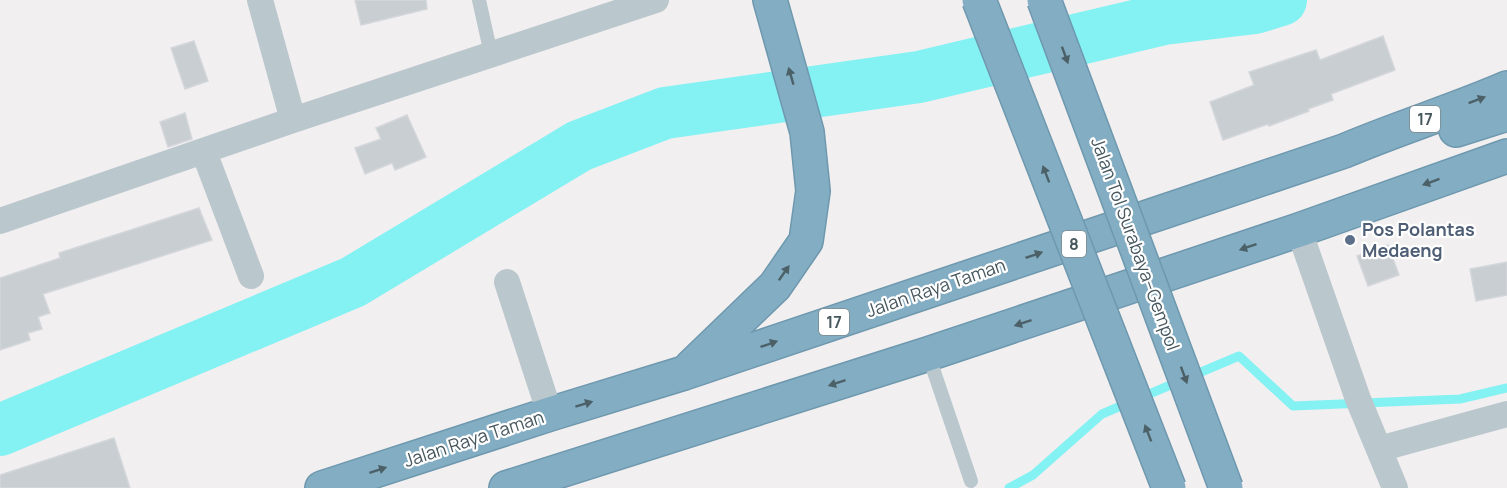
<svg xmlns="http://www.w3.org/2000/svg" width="1507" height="488" font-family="Manrope,sans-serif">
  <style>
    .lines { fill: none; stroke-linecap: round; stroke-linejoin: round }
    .stream { stroke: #84f1f3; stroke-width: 9 }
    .river { stroke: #84f1f3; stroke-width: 52 }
    .building { fill: #c9ced2; stroke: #d3d7db; stroke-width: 1.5 }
    .highway-casing { stroke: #6e98ae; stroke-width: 36 }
    .lane { stroke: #bac7cd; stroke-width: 14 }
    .street { stroke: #bac7cd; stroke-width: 26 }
    .highway { stroke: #83adc2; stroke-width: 33 }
    .highway-bridge-casing { stroke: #6e98ae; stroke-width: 36; stroke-linecap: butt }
    .highway-bridge { stroke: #83adc2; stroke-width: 33 }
    .oneway { fill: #4c6068 }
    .service-dot { fill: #5c6f8a; stroke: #fff; stroke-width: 2 }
    .labels { text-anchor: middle; stroke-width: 4.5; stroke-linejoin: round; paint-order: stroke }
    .shield { fill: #fff; stroke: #7e898e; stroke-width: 1.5 }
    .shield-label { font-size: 16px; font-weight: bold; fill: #46575e }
    .service-label { font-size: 18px; font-weight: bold; fill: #4e5e75; stroke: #fff; text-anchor: start }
    .street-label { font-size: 18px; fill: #46575e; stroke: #fff }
  </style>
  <rect width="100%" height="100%" fill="#f2eff0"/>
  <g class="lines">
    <path class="stream" d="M 1009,488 L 1033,475 L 1102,414 L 1239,356 L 1293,406 L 1460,399 L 1507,388"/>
    <path class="river" d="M 0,430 L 353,282 L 579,146 L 665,113 L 919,77 L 1164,19 L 1255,8 L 1281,0"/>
  </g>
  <path class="building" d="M 355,0 L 426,0 L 427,9 L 361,25 Z
    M 1383,36 L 1395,70 L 1331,94 L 1333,100 L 1308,109 L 1309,111 L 1269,126 L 1268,124 L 1223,140 L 1210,102 L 1254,85 L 1249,72 L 1316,50 L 1320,60 Z
    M 194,41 L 208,81 L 185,89 L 171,48 Z
    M 185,113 L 192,139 L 168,147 L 160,122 Z
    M 407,115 L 426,157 L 395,170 L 392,163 L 365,174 L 355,148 L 381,139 L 376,128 Z
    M 199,208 L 212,240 L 43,294 L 50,313 L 38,317 L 42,329 L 28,333 L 30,340 L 0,350 L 0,278 L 60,258 L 59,253 Z
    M 1388,245 L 1399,275 L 1368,286 L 1357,256 Z
    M 1507,262 L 1507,295 L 1476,301 L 1470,269 Z
    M 114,438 L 130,488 L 0,488 L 0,475 Z"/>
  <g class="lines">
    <defs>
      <path id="highway" d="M 1456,130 L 1507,114
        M 691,367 L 775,286 L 806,241 L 813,191 L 807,132 L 770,0
        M 322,488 L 550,414 L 684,373 L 1344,151 C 1398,128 1454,111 1507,88
        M 506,488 L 928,354 L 1299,230 L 1507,156"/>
    </defs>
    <use href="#highway" class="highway-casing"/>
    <path class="lane" d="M 479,0 L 491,54
      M 928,354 L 971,481"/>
    <path class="street" d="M 260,0 L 293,120
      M 204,152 L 251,276
      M 0,221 L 293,120 L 656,0
      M 1299,230 L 1358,399 L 1395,488
      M 507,282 L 550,414
      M 1379,449 L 1507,414"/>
    <use href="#highway" class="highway"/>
    <defs>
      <path id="highway-bridge" d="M 979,0 L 1169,488
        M 1044,0 L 1226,488"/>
    </defs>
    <use href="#highway-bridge" class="highway-bridge-casing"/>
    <use href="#highway-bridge" class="highway-bridge"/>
  </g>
  <defs><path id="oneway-solid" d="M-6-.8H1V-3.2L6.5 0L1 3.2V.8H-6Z" transform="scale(1.5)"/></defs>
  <g class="oneway">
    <use href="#oneway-solid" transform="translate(1065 55) rotate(70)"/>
    <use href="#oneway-solid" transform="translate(791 76) rotate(-106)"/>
    <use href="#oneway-solid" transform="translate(1477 100) rotate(-21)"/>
    <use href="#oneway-solid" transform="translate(1046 174) rotate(-111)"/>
    <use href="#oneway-solid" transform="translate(1431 182) rotate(160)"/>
    <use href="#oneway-solid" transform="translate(1248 247) rotate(161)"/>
    <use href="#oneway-solid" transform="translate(1034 255) rotate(-19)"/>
    <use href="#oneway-solid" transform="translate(784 273) rotate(-55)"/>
    <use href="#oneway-solid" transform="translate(1023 323) rotate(162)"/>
    <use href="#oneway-solid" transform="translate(769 344) rotate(-19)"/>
    <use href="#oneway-solid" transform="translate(1184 375) rotate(70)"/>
    <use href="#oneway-solid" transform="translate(837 383) rotate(162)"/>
    <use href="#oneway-solid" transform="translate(584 404) rotate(-17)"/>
    <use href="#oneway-solid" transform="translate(1148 433) rotate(-111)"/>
    <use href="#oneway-solid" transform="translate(378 470) rotate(-18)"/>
  </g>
  <circle class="service-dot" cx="1350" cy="240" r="6"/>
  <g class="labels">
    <g class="shield">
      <rect x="1410" y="106" width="30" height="26" rx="4.5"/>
      <rect x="1062" y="231" width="24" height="26" rx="4.5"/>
      <rect x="819" y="309" width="30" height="26" rx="4.5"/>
    </g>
    <g class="shield-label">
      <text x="1425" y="125">17</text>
      <text x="1074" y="250">8</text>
      <text x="834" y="328">17</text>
    </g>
    <g class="service-label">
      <text x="1362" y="236">Pos Polantas<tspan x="1362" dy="21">Medaeng</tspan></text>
    </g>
    <g class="street-label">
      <text transform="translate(1135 244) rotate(70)" y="6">Jalan Tol Surabaya–Gempol</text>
      <text transform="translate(936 288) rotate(-19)" y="6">Jalan Raya Taman</text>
      <text transform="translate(474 439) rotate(-18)" y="6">Jalan Raya Taman</text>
    </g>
  </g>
</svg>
